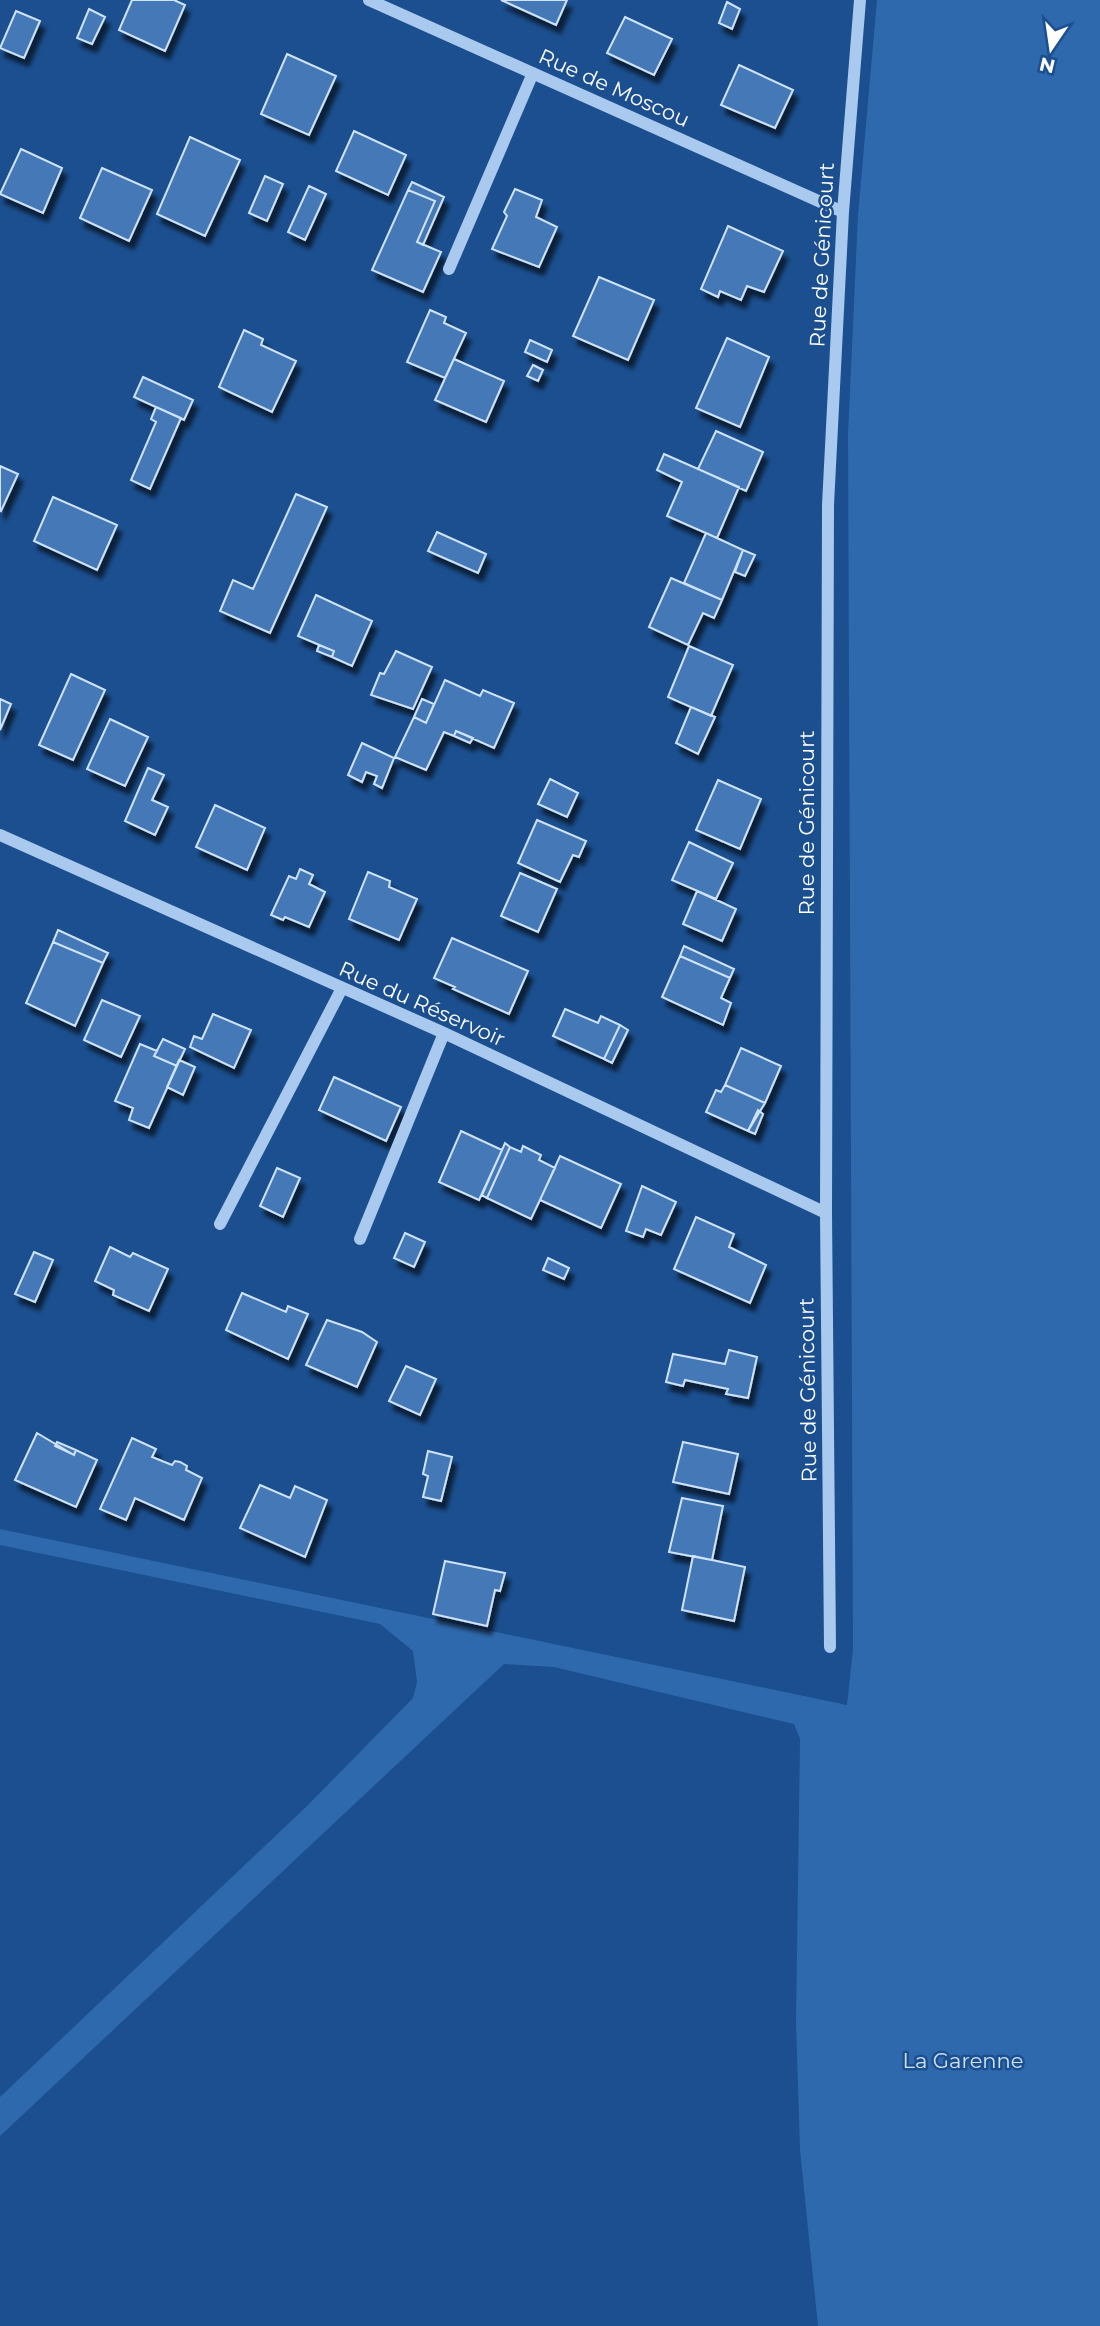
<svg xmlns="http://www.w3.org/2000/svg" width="1100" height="2326" font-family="Montserrat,sans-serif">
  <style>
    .green { fill: #2e69ad }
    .building { fill: #4478b7; stroke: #cfe3fa; stroke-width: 2; filter: url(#shadow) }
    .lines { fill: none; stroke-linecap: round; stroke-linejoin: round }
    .minor { stroke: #a9c9ee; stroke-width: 12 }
    .labels { text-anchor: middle; stroke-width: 5; stroke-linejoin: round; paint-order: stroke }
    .street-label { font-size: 21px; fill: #fff; stroke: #1b4f8f }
    .park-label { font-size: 21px; fill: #cfe3fa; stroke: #1b4f8f }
  </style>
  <defs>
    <filter id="shadow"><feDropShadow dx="4.5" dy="8" stdDeviation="2" flood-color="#0009"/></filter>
  </defs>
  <rect width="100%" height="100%" fill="#1b4f8f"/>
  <path class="green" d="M 877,0 L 1100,0 L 1100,2326 L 818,2326 L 800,2150 L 796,2023 L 800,1739 L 794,1724 L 554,1667 L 504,1664 L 0,2136 L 0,2097 L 308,1805 L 413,1698 L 417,1682 L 413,1651 L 380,1624 L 0,1545 L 0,1529 L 847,1705 L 853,1649 L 848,435 L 858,215 Z"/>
  <path class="building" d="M 132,0 L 174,0 L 185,5 L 165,51 L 119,30 Z
    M 501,0 L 567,0 L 556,25 Z
    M 727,2 L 740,9 L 732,29 L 719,23 Z
    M 89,9 L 105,17 L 92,44 L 77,38 Z
    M 16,11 L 40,21 L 24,58 L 0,48 Z
    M 625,17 L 672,39 L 654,75 L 607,53 Z
    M 287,54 L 336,76 L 309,135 L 261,114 Z
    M 739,65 L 793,90 L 775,128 L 721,105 Z
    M 354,131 L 406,155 L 388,195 L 336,171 Z
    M 190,137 L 240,160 L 205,236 L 157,214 Z
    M 21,149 L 62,168 L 43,213 L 0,194 Z
    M 102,168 L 152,190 L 129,241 L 80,218 Z
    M 265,176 L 283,184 L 267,221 L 249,213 Z
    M 412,182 L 444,197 L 423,245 L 417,242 L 435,201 L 408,190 Z
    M 309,186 L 326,194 L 305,240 L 288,232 Z
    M 515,189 L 542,200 L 536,217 L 557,227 L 539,267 L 492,249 L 507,216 L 504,212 Z
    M 408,190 L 435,201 L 417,242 L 441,252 L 423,292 L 372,270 Z
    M 728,226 L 783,251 L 764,292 L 747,286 L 741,300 L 720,291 L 718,297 L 701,289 Z
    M 599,277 L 654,300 L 628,360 L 573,336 Z
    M 430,310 L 446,317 L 444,323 L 466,333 L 445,378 L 407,362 Z
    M 244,330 L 263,339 L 261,345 L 296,361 L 272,412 L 219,387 Z
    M 727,338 L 769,357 L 740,427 L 696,408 Z
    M 530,340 L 552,350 L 547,362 L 525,352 Z
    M 454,359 L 504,381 L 486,422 L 435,400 Z
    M 533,365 L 543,370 L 538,381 L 527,376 Z
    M 143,377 L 193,400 L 184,420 L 134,397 Z
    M 156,407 L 181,418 L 150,489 L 131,480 L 156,422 L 151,419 Z
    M 716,431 L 763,452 L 746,491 L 698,469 Z
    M 664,454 L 739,487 L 717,538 L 667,516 L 682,482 L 657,470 Z
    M 0,466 L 18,474 L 1,511 L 0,510 Z
    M 296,494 L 327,507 L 270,633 L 220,611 L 233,580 L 253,589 Z
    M 53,497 L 117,525 L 97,570 L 34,541 Z
    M 437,532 L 486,554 L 478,573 L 428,551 Z
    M 706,533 L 743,550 L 722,600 L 684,583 Z
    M 743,550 L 755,555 L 745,576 L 735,572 Z
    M 671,578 L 722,600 L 714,618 L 703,613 L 688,645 L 649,627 Z
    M 316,595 L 372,621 L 352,666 L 332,657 L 334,651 L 298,636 Z
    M 319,645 L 334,651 L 332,657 L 317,651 Z
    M 689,646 L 733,665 L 711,716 L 668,697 Z
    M 396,651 L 432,667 L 413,709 L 371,695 L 380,673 L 384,674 Z
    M 71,674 L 105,690 L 73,760 L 39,745 Z
    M 445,680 L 480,696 L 483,690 L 514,703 L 494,748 L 456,731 L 454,736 L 444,732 L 426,770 L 395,757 L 414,717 L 426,723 Z
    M 0,699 L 11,704 L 0,730 Z
    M 422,699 L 434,704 L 426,723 L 414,717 Z
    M 691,707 L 715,717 L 698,754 L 676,743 Z
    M 110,719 L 148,737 L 125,786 L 87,769 Z
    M 456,731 L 473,738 L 470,743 L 454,736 Z
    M 362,743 L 394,758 L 382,788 L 374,784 L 377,776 L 366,772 L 362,782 L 348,775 Z
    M 148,768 L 164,775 L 152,800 L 168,807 L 155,835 L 125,821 Z
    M 550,779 L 578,793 L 567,817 L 538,804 Z
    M 718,780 L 761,799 L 740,849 L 696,830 Z
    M 215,805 L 265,828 L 247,870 L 196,847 Z
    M 537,820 L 586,841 L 579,857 L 573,855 L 560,882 L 518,863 Z
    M 689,842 L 733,863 L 716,899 L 672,880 Z
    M 300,869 L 313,875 L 309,884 L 325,892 L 309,927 L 285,917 L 283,920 L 271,915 L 289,876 L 296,879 Z
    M 368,872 L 390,881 L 389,887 L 417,899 L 399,940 L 349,919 Z
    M 520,873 L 557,889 L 538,932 L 501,916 Z
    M 697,891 L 736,909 L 722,941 L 683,924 Z
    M 58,930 L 108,953 L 103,963 L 53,942 Z
    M 452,938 L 528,971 L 509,1014 L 453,989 L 455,987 L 434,978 Z
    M 53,942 L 103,963 L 75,1026 L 26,1003 Z
    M 684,946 L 734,969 L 730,978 L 680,956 Z
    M 680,956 L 730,978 L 721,998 L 731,1003 L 723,1025 L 662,997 Z
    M 102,1000 L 140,1016 L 121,1057 L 84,1040 Z
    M 565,1009 L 598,1023 L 601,1016 L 620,1025 L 604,1059 L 553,1036 Z
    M 213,1014 L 251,1030 L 234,1068 L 190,1047 L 194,1036 L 202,1039 Z
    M 620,1025 L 628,1030 L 612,1063 L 604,1059 Z
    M 163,1039 L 185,1049 L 177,1066 L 154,1056 Z
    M 140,1044 L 157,1051 L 154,1056 L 177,1066 L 149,1128 L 129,1120 L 133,1108 L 115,1101 Z
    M 741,1048 L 781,1066 L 765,1103 L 725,1085 Z
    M 179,1060 L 195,1067 L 183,1095 L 167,1087 Z
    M 334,1077 L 401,1107 L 386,1141 L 319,1110 Z
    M 725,1085 L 765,1103 L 748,1131 L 706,1112 L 716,1090 L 721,1092 Z
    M 758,1110 L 763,1114 L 755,1134 L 748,1131 Z
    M 461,1131 L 502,1150 L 479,1200 L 439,1182 Z
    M 505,1143 L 510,1147 L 487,1198 L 482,1195 Z
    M 523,1146 L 541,1155 L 539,1160 L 555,1168 L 531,1219 L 487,1198 L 510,1147 L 521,1152 Z
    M 560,1156 L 621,1184 L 601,1228 L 540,1200 Z
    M 277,1168 L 300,1178 L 283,1217 L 260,1206 Z
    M 642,1186 L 676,1202 L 661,1235 L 646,1229 L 643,1237 L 626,1231 Z
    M 696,1217 L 734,1234 L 729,1247 L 766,1265 L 750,1303 L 674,1269 Z
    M 405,1233 L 425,1242 L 414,1267 L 394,1258 Z
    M 110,1247 L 130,1257 L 133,1253 L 168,1269 L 149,1311 L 113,1295 L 114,1290 L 95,1281 Z
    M 34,1252 L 53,1260 L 35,1302 L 15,1294 Z
    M 548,1258 L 569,1268 L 564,1279 L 543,1270 Z
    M 242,1293 L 286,1312 L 288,1306 L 308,1314 L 288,1359 L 226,1330 Z
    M 327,1320 L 362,1332 L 377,1342 L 357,1387 L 306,1365 Z
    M 729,1350 L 757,1357 L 748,1398 L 726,1394 L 728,1389 L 685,1380 L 683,1386 L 666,1382 L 673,1354 L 725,1364 Z
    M 406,1366 L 436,1379 L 420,1415 L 389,1401 Z
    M 37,1433 L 74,1455 L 76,1450 L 97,1460 L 76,1507 L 15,1480 Z
    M 132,1438 L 156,1449 L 152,1457 L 172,1465 L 175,1461 L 180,1462 L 187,1466 L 186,1470 L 202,1478 L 184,1520 L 135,1498 L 126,1520 L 100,1509 Z
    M 57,1442 L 76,1450 L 74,1455 L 55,1446 Z
    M 683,1442 L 738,1454 L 729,1494 L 673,1482 Z
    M 428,1451 L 452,1457 L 441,1501 L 423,1497 L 428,1476 L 423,1474 Z
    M 260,1485 L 290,1498 L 295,1486 L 327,1500 L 305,1557 L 240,1528 Z
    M 682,1498 L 723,1506 L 712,1560 L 669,1552 Z
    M 693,1556 L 745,1567 L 734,1621 L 682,1610 Z
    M 445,1561 L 505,1573 L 500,1591 L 495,1590 L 487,1626 L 433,1614 Z"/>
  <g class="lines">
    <path class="minor" d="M 369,0 L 843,212
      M 449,269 L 533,73
      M 0,835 L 444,1033 L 826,1213
      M 220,1224 L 341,990
      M 360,1239 L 444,1033
      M 830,1647 L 826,1213 L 828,505 L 843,212 L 860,0"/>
  </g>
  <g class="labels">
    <g class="street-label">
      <text transform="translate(614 88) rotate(24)" y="7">Rue de Moscou</text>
      <text transform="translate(822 255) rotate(-87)" y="7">Rue de Génicourt</text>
      <text transform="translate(807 823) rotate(-90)" y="7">Rue de Génicourt</text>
      <text transform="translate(422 1004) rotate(24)" y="7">Rue du Réservoir</text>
      <text transform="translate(808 1390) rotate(-91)" y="7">Rue de Génicourt</text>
    </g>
    <g class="park-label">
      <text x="963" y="2068">La Garenne</text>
    </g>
  </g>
  <g transform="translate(1051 49) rotate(193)" stroke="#1b4f8f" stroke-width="5" paint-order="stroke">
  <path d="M0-5L12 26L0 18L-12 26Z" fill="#ffffff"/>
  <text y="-10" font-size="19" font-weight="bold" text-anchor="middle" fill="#ffffff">N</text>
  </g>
</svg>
